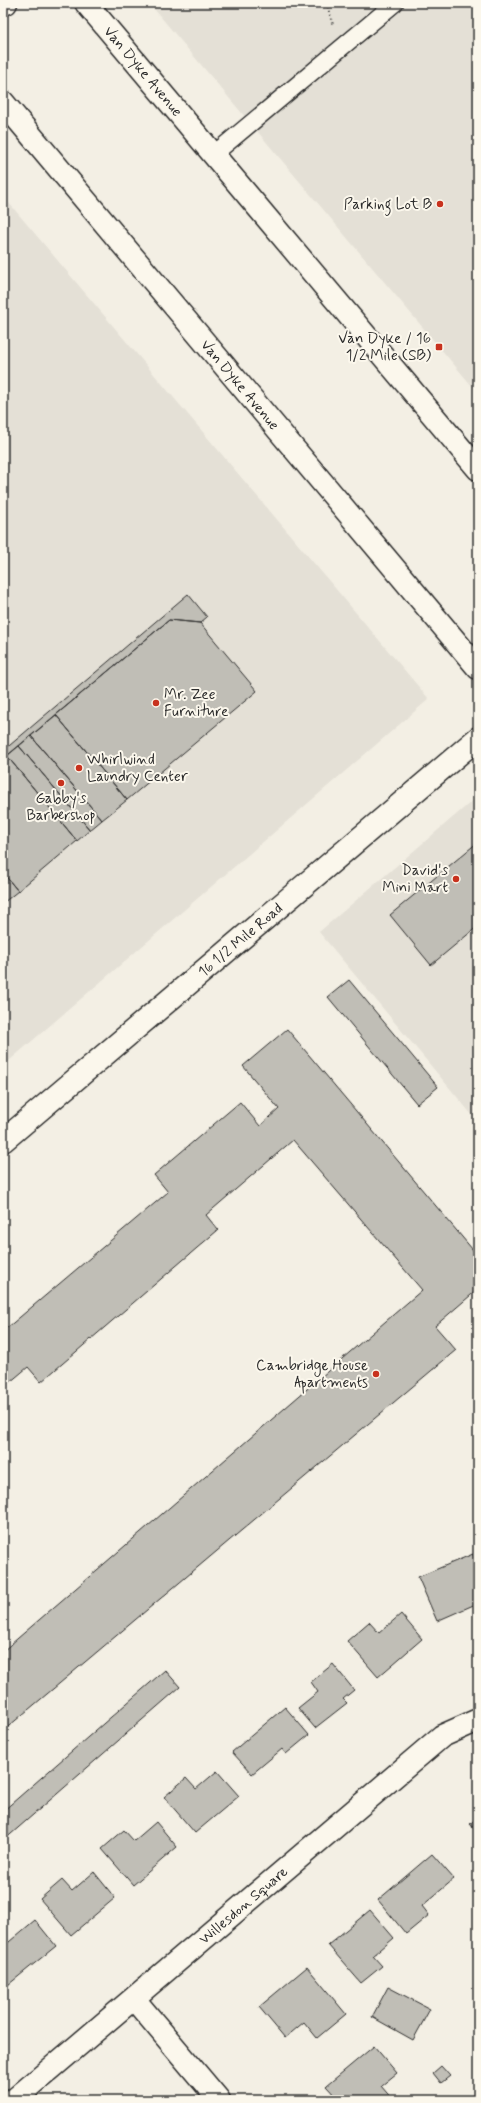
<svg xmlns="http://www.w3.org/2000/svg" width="481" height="2103" font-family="Mynerve,sans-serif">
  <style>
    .built { fill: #e4e0d6 }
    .building { fill: #c0beb6; stroke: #2b2b2b }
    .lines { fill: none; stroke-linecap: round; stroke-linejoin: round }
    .service-casing { stroke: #2b2b2b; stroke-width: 19 }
    .minor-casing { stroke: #2b2b2b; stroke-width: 25 }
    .tertiary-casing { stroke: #2b2b2b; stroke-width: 25 }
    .primary-casing { stroke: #2b2b2b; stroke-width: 25 }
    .path { stroke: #2b2b2b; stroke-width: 2.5; stroke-dasharray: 1 3; stroke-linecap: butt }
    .service { stroke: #fbf7ec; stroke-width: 16 }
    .minor { stroke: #fbf7ec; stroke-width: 22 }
    .tertiary { stroke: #fbf7ec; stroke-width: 22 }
    .primary { stroke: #fbf7ec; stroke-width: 22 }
    .poi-dot { fill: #c8321e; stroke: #fbf7ec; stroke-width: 1.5 }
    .labels { text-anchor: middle; stroke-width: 4; stroke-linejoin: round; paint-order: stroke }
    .street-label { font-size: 15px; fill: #2b2b2b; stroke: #fbf7ec }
    .poi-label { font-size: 15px; fill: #2b2b2b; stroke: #fbf7ec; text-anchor: end }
  </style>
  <rect width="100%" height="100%" fill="#f3efe4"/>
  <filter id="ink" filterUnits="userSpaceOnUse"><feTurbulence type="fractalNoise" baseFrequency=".025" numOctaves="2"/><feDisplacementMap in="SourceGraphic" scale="8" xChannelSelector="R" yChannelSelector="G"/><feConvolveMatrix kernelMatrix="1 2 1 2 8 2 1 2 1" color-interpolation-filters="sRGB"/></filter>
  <g filter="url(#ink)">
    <path class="built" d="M 149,3 L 478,3 L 478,393 Z
      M 3,196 L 429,699 L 3,1066 Z
      M 478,796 L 478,1122 L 319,932 Z"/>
    <path class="building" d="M 188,594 L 207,617 L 200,623 L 169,620 L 3,759 L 3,751 Z
      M 169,620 L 200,623 L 257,691 L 127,800 L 56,715 Z
      M 56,715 L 127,800 L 102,820 L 31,736 Z
      M 31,736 L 102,820 L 90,830 L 19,746 Z
      M 19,746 L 90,830 L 77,841 L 7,756 Z
      M 7,756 L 77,841 L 18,891 L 3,873 L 3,759 Z
      M 478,842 L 478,926 L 431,965 L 390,915 Z
      M 3,873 L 18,891 L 3,903 Z
      M 349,980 L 438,1087 L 417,1104 L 328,997 Z
      M 287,1029 L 478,1256 L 478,1289 L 435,1326 L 456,1350 L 3,1731 L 3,1651 L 422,1290 L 293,1140 L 206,1215 L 218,1230 L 41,1382 L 28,1367 L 3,1388 L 3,1324 L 7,1328 L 168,1192 L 154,1175 L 240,1102 L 260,1126 L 279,1109 L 243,1066 Z
      M 473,1554 L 478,1566 L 478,1603 L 437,1621 L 418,1577 Z
      M 401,1614 L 422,1639 L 378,1677 L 347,1641 L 369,1622 L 379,1633 Z
      M 333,1664 L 354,1690 L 343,1699 L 347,1703 L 315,1728 L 298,1708 L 318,1692 L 311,1682 Z
      M 165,1670 L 180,1687 L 3,1841 L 3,1811 Z
      M 285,1707 L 309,1735 L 286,1754 L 282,1749 L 252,1774 L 232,1752 Z
      M 217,1771 L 239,1796 L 195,1833 L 164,1797 L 186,1778 L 196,1789 Z
      M 478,1817 L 478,1833 L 470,1824 Z
      M 156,1822 L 177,1847 L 133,1885 L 102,1849 L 124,1830 L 134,1841 Z
      M 432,1854 L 454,1879 L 422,1906 L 429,1915 L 406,1934 L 378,1900 Z
      M 94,1872 L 115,1898 L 71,1935 L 40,1899 L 62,1880 L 72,1891 Z
      M 370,1910 L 394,1938 L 373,1956 L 382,1966 L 361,1983 L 328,1945 Z
      M 35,1920 L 56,1946 L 3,1989 L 3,1947 Z
      M 307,1967 L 346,2014 L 317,2038 L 304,2022 L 285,2038 L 259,2007 Z
      M 388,1987 L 430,2009 L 413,2040 L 372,2017 Z
      M 374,2046 L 397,2073 L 381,2086 L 393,2100 L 339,2100 L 326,2086 Z
      M 441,2066 L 450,2076 L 441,2083 L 433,2073 Z"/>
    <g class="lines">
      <defs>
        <path id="service" d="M 214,154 L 395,3"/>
        <g id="minor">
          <path d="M 134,1999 L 219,2100"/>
          <path id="s1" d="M 14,2100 L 442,1736 L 478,1720"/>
        </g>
        <g id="tertiary">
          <path id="s2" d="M 3,1141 L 478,738"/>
        </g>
        <g id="primary">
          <path id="s3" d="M 86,3 L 478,469"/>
          <path d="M 3,4 L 6,3"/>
          <path id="s4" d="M 3,102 L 478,668"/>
        </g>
      </defs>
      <use href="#service" class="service-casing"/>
      <use href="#minor" class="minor-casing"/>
      <use href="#tertiary" class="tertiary-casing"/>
      <use href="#primary" class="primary-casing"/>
      <path class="path" d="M 327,3 L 333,26"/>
      <use href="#service" class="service"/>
      <use href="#minor" class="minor"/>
      <use href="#tertiary" class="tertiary"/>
      <use href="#primary" class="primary"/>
    </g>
  </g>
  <g class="poi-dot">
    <circle cx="440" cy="204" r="4"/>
    <rect x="435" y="343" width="8" height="8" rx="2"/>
    <circle cx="156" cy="703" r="4"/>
    <circle cx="79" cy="768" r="4"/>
    <circle cx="61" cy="783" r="4"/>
    <circle cx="456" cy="879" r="4"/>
    <circle cx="376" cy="1374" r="4"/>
  </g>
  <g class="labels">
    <g class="street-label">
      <text dy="5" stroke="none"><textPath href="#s3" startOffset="89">Van Dyke Avenue</textPath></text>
      <text dy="5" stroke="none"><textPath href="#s4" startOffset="369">Van Dyke Avenue</textPath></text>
      <text dy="5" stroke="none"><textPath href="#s2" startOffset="311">16 1/2 Mile Road</textPath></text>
      <text dy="5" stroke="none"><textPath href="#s1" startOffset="301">Willesdon Square</textPath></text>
    </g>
    <g class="poi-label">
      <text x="432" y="209">Parking Lot B</text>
      <text x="431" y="343">Van Dyke / 16<tspan x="431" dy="17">1/2 Mile (SB)</tspan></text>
      <text x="164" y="699" text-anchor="start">Mr. Zee<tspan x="164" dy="17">Furniture</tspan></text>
      <text x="87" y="764" text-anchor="start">Whirlwind<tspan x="87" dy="17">Laundry Center</tspan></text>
      <text x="61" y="803" text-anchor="middle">Gabby's<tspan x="61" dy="17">Barbershop</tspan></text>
      <text x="448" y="875">David's<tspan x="448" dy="17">Mini Mart</tspan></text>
      <text x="368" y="1370">Cambridge House<tspan x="368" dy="17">Apartments</tspan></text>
    </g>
  </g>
  <rect width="481" height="2103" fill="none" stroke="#fbf7ec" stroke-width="16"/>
  <rect x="8" y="8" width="465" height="2087" fill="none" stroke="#2b2b2b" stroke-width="1.5" filter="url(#ink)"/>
</svg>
